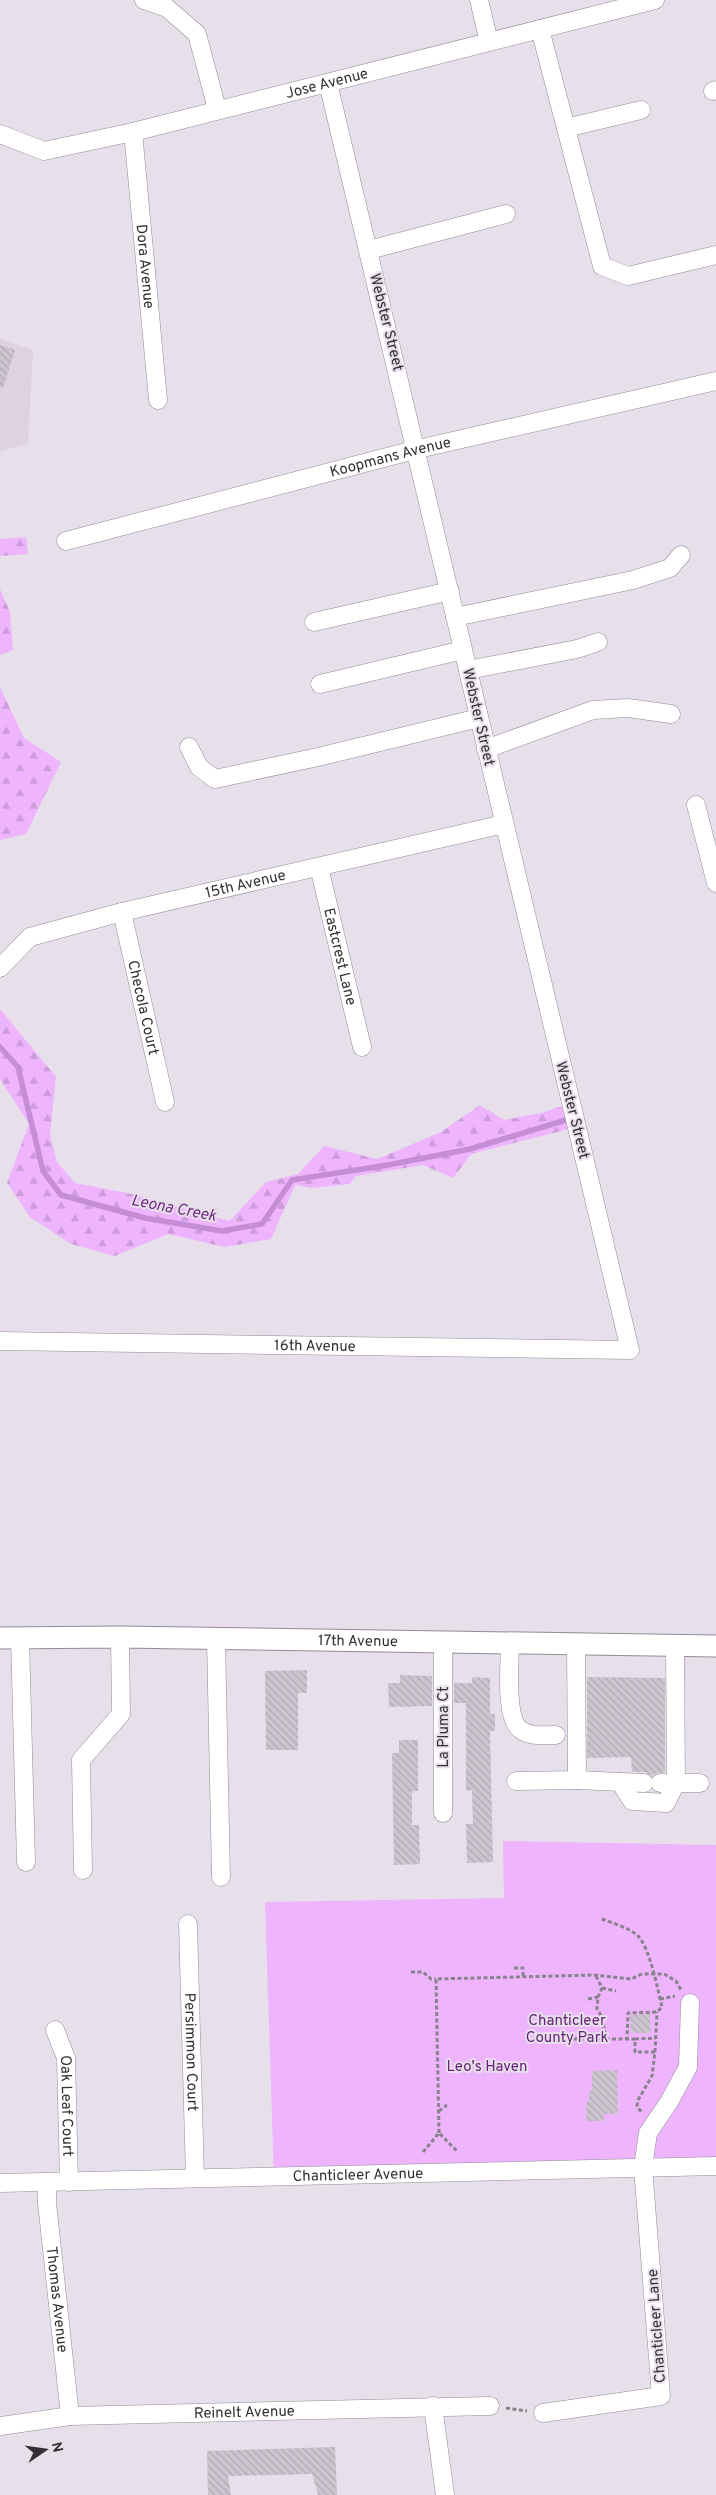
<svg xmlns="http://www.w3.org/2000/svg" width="716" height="2495" font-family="Overpass,sans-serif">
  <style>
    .built { fill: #dfd1e2 }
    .green { fill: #eeb5fe }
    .forest { fill: url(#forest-firs) }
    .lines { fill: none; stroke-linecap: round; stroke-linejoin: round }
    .stream { stroke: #c58dd5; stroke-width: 5.5 }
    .building { fill: url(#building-back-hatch) }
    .minor-casing { stroke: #938b95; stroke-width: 19 }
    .major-casing { stroke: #938b95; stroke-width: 23 }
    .path { stroke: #88828a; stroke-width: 3; stroke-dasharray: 4 2.5; stroke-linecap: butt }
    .minor { stroke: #fff; stroke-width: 18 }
    .major { stroke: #fff; stroke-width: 21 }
    .labels { text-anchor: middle; stroke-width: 4; stroke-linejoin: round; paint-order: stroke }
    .street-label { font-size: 15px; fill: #332f34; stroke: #e7dfea }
    .park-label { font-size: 15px; fill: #672378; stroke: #e7dfea }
    .water-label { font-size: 16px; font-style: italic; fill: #702d82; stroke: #e7dfea }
  </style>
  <defs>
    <pattern id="forest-firs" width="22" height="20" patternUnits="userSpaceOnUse" patternTransform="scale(1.25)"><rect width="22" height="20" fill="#eeb5fe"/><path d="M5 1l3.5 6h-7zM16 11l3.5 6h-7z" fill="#cd9cda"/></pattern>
    <pattern id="building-back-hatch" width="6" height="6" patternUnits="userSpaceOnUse" patternTransform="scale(1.25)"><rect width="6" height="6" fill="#cdc4cf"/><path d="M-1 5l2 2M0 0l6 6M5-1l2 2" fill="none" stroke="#b0a9b2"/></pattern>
  </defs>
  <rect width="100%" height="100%" fill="#e7dfea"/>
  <path class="built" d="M 0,339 L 33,350 L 28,444 L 0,451 Z"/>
  <path class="green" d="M 503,1841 L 716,1845 L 716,2171 L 274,2180 L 265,1902 L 504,1898 Z"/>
  <path class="forest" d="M 26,537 L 28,554 L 0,556 L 0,539 Z
    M 0,589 L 10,612 L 13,650 L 0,655 Z
    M 0,687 L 24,738 L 61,762 L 26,834 L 0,840 Z
    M 0,1009 L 56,1077 L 50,1134 L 57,1162 L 75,1183 L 127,1193 L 230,1221 L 266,1182 L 298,1174 L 324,1146 L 377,1159 L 441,1132 L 480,1105 L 504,1120 L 541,1113 L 563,1106 L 569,1129 L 471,1154 L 453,1178 L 423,1165 L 356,1176 L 350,1184 L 312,1188 L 295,1185 L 271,1239 L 225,1247 L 168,1234 L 115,1256 L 71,1244 L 30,1217 L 7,1183 L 29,1124 L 0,1079 Z"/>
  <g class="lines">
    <path class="stream" d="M 0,1047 L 18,1067 L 43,1171 L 61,1195 L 145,1218 L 222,1231 L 262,1224 L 292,1180 L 388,1165 L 470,1149 L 566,1120"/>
  </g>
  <path class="building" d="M 0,345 L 15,350 L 3,388 L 0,388 Z
    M 307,1670 L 307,1693 L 298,1693 L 298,1750 L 266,1750 L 265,1671 Z
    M 400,1675 L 432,1676 L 432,1706 L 389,1707 L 388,1683 L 400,1683 Z
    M 472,1677 L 490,1678 L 490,1714 L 495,1714 L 495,1731 L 490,1731 L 493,1862 L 467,1863 L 466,1824 L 473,1824 L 472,1790 L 466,1791 L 466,1703 L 454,1703 L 454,1683 L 472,1683 Z
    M 587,1677 L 665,1678 L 665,1772 L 655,1774 L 652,1776 L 645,1772 L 632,1772 L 631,1757 L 587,1758 Z
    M 399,1740 L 418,1740 L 418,1791 L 412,1791 L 412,1825 L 419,1825 L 420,1864 L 394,1865 L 392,1753 L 399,1753 Z
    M 650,2014 L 651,2033 L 631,2033 L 630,2015 Z
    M 617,2070 L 618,2114 L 604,2114 L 604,2121 L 586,2121 L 586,2102 L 589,2102 L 589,2091 L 592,2091 L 592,2071 Z
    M 335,2447 L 337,2495 L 318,2495 L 312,2474 L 228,2476 L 231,2495 L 208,2495 L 207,2451 Z"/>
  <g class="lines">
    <defs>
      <g id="minor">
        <path d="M 144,0 L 167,8 L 197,34 L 217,109"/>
        <path d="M 479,0 L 489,42"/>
        <path d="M 540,29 L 602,266 L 628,276 L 716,255"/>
        <path d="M 713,91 L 716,90"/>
        <path d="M 566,128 L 641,110"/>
        <path id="s1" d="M 133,132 L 158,400"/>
        <path id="s2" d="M 0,134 L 44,151 L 133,132 L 655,0"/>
        <path d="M 369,250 L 506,214"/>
        <path id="s3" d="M 66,541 L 418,449 L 716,381"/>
        <path d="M 455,617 L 633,580 L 670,568 L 681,555"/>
        <path d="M 314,622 L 450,591"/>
        <path d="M 468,670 L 577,649 L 598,642"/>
        <path d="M 320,684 L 463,650"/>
        <path d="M 189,747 L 199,767 L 215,779 L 318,757 L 479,718"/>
        <path d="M 486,749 L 593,710 L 628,708 L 671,714"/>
        <path d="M 696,805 L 716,883"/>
        <path id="s4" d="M 319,867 L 362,1047"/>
        <path id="s5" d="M 122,912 L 165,1102"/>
        <path id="s6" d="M 0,968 L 30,937 L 122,912 L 504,824"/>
        <path id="s7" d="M 0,1341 L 630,1350 C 529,928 431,505 328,83"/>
        <path d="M 20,1638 L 26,1862"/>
        <path d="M 216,1639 L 221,1877"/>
        <path d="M 443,1642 L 443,1813"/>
        <path d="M 510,1643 C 510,1662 504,1719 521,1730 C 531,1737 544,1735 556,1735"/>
        <path d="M 577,1780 L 644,1783"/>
        <path d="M 516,1781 L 577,1780 L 576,1644"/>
        <path d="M 620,1782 L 632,1801 L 666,1803 L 676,1783 L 675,1645"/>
        <path d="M 660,1783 L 700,1783"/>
        <path d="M 83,1870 L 81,1760 L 121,1714 L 120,1637"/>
        <path id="s8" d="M 188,1924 L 195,2178"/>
        <path id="s9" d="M 55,2030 L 66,2058 L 69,2182"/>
        <path id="s10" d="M 47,2182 L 47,2203 L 70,2416"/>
        <path id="s11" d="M 0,2183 L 716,2166"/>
        <path d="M 433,2406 L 445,2495"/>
        <path d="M 543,2413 L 661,2396 L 643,2167 L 648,2133 L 669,2102 L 688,2067 L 690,2003"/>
        <path id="s12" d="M 0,2426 L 70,2416 L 490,2406"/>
      </g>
      <g id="major">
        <path id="s13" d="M 0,1638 L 120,1637 L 716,1646"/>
      </g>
    </defs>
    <use href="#minor" class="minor-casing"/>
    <use href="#major" class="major-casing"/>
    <path class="path" d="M 602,1919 C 612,1923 630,1928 638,1936 C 650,1948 658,1991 662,2007 L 657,2012 L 628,2013 L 627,2039
      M 514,1968 L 523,1968 L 523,1977
      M 411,1972 L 423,1972 L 431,1979 L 436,1979
      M 596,1976 L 602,1988 L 598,1997 L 597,2009 L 602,2017 L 606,2039
      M 602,1988 L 616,1991
      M 588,1999 L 598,1997
      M 660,1999 L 675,1996
      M 583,2033 L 583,2038
      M 534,2039 L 635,2039 L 635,2052 L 655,2052 L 652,2076 L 638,2100 L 637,2106 L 642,2113
      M 635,2039 L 656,2038
      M 655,2052 L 657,2012
      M 439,2111 L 447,2105
      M 439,2133 L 436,1979 L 594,1975 L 631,1979 L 642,1974 L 664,1974 L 676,1981 L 681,1990
      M 423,2152 L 439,2133 L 457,2151
      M 506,2408 L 527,2411"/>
    <use href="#minor" class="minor"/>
    <use href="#major" class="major"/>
  </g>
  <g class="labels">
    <g class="street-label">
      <text dy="5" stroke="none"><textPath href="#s2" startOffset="338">Jose Avenue</textPath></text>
      <text dy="5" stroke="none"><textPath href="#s1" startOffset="135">Dora Avenue</textPath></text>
      <text transform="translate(387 322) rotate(76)" y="5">Webster Street</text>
      <text dy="5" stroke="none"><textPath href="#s3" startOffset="335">Koopmans Avenue</textPath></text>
      <text transform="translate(479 717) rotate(77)" y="5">Webster Street</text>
      <text dy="5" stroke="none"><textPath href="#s6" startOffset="265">15th Avenue</textPath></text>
      <text dy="5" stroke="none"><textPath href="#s4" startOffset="92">Eastcrest Lane</textPath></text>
      <text dy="5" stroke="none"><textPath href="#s5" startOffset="98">Checola Court</textPath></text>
      <text transform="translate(573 1110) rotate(76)" y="5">Webster Street</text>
      <text dy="5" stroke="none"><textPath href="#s7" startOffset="315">16th Avenue</textPath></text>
      <text dy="5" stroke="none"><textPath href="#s13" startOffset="358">17th Avenue</textPath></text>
      <text transform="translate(443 1727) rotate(-90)" y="5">La Pluma Ct</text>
      <text dy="5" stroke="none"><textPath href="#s8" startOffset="128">Persimmon Court</textPath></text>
      <text dy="5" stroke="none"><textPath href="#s9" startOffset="78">Oak Leaf Court</textPath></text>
      <text dy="5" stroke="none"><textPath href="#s11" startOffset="358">Chanticleer Avenue</textPath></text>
      <text dy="5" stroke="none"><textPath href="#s10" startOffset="118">Thomas Avenue</textPath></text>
      <text transform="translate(656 2326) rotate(-94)" y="5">Chanticleer Lane</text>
      <text dy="5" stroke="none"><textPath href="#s12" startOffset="245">Reinelt Avenue</textPath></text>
    </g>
    <g class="park-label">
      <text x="567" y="2025">Chanticleer<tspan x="567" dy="17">County Park</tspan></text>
      <text x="487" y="2071">Leo's Haven</text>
    </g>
    <g class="water-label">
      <text transform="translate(174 1207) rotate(11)" y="6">Leona Creek</text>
    </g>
  </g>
  <g transform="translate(45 2450) rotate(77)" stroke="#e7dfea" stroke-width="4" paint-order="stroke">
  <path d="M0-4L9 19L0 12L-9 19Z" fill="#332f34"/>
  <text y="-8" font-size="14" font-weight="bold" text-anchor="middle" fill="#332f34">N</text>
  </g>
</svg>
